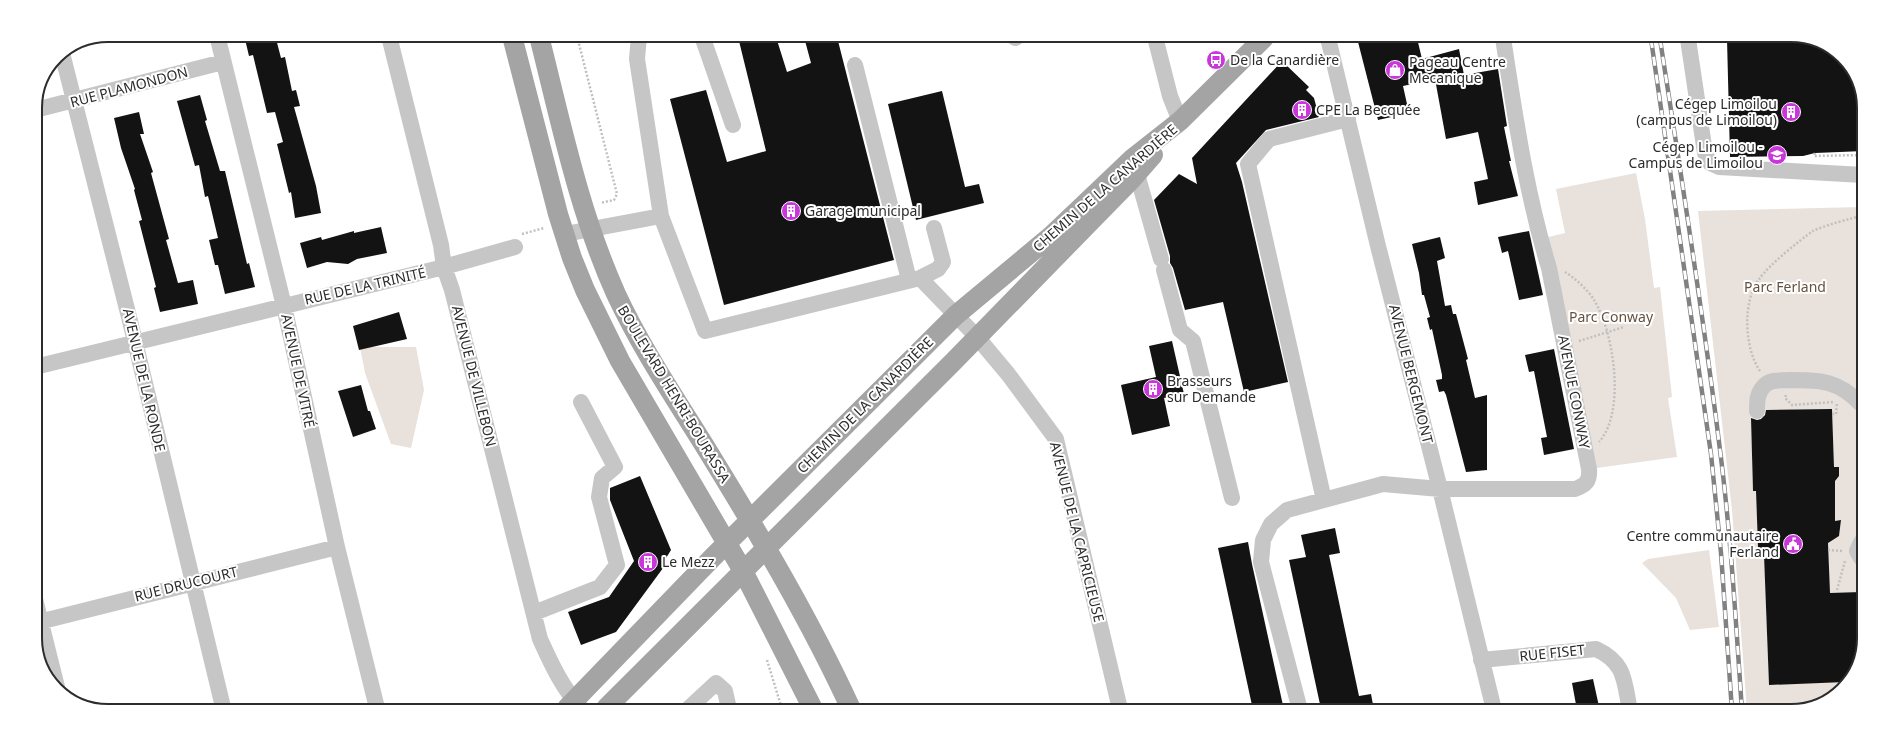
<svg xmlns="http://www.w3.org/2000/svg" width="1899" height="746" font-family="'Noto Sans',sans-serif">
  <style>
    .green { fill: #e9e1db; fill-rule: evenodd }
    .building { fill: #131313 }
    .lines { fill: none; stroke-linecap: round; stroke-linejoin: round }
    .path { stroke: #c0c0c0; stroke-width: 2.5; stroke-dasharray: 2 2; stroke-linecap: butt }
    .minor { stroke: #c6c6c6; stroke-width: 16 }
    .major { stroke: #a4a4a4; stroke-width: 20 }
    .rail-casing { stroke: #818181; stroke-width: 4.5 }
    .rail { stroke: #fff; stroke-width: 3; stroke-dasharray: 9; stroke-linecap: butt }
    .labels { text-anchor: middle; stroke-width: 4; stroke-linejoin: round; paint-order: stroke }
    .poi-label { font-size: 14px; fill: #2c2c2c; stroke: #fff; text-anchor: start }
    .street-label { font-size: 14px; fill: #2c2c2c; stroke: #fff }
    .park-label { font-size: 14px; fill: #65513d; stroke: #fff }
    .rim { fill: none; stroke: #2c2c2c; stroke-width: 2 }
  </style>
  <rect width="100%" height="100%" fill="#fff"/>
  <path class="green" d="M 1636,173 L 1645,219 L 1654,288 L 1660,287 L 1672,397 L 1668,398 L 1677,457 L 1589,469 L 1540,239 L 1565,233 L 1556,189 Z
    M 1863,207 L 1861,592 L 1849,593 L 1851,674 L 1835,696 L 1791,711 L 1747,711 L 1732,510 L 1698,211 ZM 1832,409 L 1834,467 L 1839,468 L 1839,476 L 1835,479 L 1835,521 L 1841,521 L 1839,536 L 1828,542 L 1832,682 L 1769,685 L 1764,550 L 1760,550 L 1758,547 L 1756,491 L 1753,491 L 1751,411 Z
    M 360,347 L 416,347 L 424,390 L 411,448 L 391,444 L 365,373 Z
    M 1709,550 L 1719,627 L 1690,630 L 1676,598 L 1642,563 L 1648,559 Z"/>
  <path class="building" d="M 244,35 L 275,35 L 281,58 L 285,57 L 292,91 L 296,90 L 300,106 L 294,107 L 316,186 L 321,213 L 295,218 L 291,192 L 289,193 L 277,144 L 283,142 L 275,112 L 267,113 L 253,55 L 249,56 Z
    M 758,37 L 776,37 L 787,72 L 811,63 L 804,37 L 837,37 L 894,260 L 724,305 L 670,99 L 706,90 L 727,162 L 766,151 L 739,41 Z
    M 1357,38 L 1417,38 L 1422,59 L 1459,49 L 1464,75 L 1498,69 L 1507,126 L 1504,127 L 1511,161 L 1509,161 L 1518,196 L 1478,205 L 1474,182 L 1488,179 L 1478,132 L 1446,139 L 1435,79 L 1403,86 L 1409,113 L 1378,120 Z
    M 1727,39 L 1815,39 L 1849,64 L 1864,103 L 1864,151 L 1815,153 L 1803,156 L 1730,157 Z
    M 1282,61 L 1309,87 L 1306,90 L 1314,98 L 1319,117 L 1266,130 L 1236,163 L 1242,182 L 1288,382 L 1244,392 L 1223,302 L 1185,310 L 1173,268 L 1170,263 L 1170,256 L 1154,200 L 1179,174 L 1197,184 L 1192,158 Z
    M 942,91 L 965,187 L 979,184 L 984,203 L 916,220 L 888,104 Z
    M 200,95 L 207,120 L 205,121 L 220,171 L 225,171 L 247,264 L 249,263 L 255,287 L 225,294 L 218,265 L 215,265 L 209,240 L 218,238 L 208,196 L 205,197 L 199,165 L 195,166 L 177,101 Z
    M 139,112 L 144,134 L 140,134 L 153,172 L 151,173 L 169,239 L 166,240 L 178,283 L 193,280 L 198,304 L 160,312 L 154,288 L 156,287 L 139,221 L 142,220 L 134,190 L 135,189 L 121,148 L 114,118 Z
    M 381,227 L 387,253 L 357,259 L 348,264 L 327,262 L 307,268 L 300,243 L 321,237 L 322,240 L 354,231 L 354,233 Z
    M 1529,231 L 1543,295 L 1519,300 L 1508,251 L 1502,253 L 1498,237 Z
    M 1440,237 L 1445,258 L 1437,261 L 1445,306 L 1451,305 L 1453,314 L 1456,314 L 1468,359 L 1466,360 L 1475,398 L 1487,395 L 1487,470 L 1466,472 L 1446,395 L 1444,391 L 1439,392 L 1436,380 L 1442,379 L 1442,375 L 1432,329 L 1430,330 L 1427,318 L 1430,317 L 1424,295 L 1422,295 L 1419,273 L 1412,244 Z
    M 399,312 L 407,339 L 359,350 L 353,326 Z
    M 1172,341 L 1184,394 L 1164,398 L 1170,426 L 1132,435 L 1121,385 L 1156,377 L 1149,346 Z
    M 1554,349 L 1574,449 L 1544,455 L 1541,438 L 1547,437 L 1534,371 L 1529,372 L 1525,355 Z
    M 361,385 L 368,411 L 370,411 L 376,429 L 353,437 L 338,391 Z
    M 1832,409 L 1834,467 L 1839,467 L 1839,476 L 1835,481 L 1835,521 L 1841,520 L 1839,536 L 1828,543 L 1830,593 L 1861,592 L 1860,662 L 1845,682 L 1769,685 L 1764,555 L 1758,547 L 1756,491 L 1753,491 L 1751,418 L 1757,420 L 1761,419 L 1765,415 L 1766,410 Z
    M 640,476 L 671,550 L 663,563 L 666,564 L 616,632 L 581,645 L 568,612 L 609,597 L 634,561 L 610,500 L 610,488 Z
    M 1335,528 L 1340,553 L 1329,555 L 1359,696 L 1371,694 L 1374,710 L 1342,710 L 1341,705 L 1321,709 L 1289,560 L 1306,557 L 1301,535 Z
    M 1248,542 L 1252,564 L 1284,710 L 1253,710 L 1218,548 Z
    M 1593,679 L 1600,711 L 1577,710 L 1572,683 Z"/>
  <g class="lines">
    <path class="path" d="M 577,36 L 617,194 L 614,200 L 600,203
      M 1815,153 L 1814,156 L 1863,155
      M 1860,217 L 1863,275
      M 522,234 L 544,228
      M 1565,272 C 1575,278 1588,290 1594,300 C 1614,332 1626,412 1599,442
      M 1579,341 L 1624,327
      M 1760,371 C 1744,348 1742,300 1760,278 C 1769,265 1800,240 1813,231 C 1820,227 1854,217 1863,216
      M 1786,395 L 1785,398 L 1792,405 L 1834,402
      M 1832,414 L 1836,414 L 1837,403
      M 1828,550 L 1843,551
      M 1837,590 L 1845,561
      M 767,660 L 782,709"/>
    <path class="minor" d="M 217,35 L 284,306 L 337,547 L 377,708
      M 389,36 L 441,245 L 444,267 L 452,290 L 540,639 C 551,663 562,688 581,708
      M 639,36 L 637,59 L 661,216 L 705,331 L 920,278 L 977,337 L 1008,374 L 1056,439 L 1120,709
      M 702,36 L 733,125
      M 1155,37 L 1170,96 L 1180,121
      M 1015,38 L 1017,37
      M 1328,38 L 1378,246 L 1440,489 L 1494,710
      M 1688,39 L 1705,153 L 1710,163 L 1719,167 L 1863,175
      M 62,53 L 130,321 L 223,707
      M 855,65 L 909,280
      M 35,110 L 223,62
      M 1137,174 L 1161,259
      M 565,234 L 661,216
      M 1164,270 L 1180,330 L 1193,341 L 1232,498
      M 920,278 L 938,269 L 943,262 L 934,228
      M 35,367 L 444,267 L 515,247
      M 1757,411 C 1757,401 1757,392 1765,385 C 1771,379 1781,381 1789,380 C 1821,380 1838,380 1862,405
      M 1324,500 L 1248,164 L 1269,139 L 1348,119
      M 1861,558 L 1857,551 L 1861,542
      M 35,599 L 57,687
      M 534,613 L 600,587 L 617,565 L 599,497 L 602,478 L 615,467 L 581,402
      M 35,623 L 337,547
      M 1481,660 L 1596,649 C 1626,663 1624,681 1630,711
      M 689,708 L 716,683 L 725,691 L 729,709
      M 1300,710 L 1261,562 L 1263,540 L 1271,524 L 1287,510 L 1383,484 L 1440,489 L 1575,489 C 1586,485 1590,481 1589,469 L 1549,268 C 1526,193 1515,115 1503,38"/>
    <path class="major" d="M 512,36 L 558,214 L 572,258 L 585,290 L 620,361 L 743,571 L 813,709
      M 539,36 C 561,123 579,212 616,294 C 642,350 677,401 709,453 C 760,536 810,620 851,709
      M 567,708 L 713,557 L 956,315 L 1051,236 L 1133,158 L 1180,121 L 1264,38
      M 606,708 L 953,362 L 1132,179 L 1153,155"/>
    <defs>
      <path id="rail" d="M 1651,39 L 1711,454 L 1721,553 L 1732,711
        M 1660,39 C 1681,175 1703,312 1720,450 C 1731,536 1736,624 1742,711"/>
    </defs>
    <use href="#rail" class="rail-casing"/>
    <use href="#rail" class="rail"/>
  </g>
  <defs>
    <symbol id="bus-disc" viewBox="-11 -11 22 22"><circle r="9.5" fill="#c937db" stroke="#fff"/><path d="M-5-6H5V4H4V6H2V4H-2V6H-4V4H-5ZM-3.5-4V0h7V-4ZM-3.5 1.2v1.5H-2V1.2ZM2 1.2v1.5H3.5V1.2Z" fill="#fff"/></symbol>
    <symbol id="shop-disc" viewBox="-11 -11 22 22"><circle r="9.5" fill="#c937db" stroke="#fff"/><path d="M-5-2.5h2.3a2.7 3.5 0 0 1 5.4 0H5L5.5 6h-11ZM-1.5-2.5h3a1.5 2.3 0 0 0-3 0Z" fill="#fff"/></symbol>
    <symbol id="building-disc" viewBox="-11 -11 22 22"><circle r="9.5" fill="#c937db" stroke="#fff"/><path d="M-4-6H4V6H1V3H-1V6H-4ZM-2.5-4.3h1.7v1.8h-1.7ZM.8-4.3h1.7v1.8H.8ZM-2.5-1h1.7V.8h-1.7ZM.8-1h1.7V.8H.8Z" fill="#fff"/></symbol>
    <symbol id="university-disc" viewBox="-11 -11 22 22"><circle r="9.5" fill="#c937db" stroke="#fff"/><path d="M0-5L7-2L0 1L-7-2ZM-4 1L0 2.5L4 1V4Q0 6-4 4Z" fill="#fff"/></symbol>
    <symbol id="civic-disc" viewBox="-11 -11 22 22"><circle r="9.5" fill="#c937db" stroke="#fff"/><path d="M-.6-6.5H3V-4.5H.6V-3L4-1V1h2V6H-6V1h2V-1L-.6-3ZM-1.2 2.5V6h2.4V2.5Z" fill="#fff"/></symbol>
  </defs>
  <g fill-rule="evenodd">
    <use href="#bus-disc" x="1205" y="49" width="22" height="22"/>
    <use href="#shop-disc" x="1384" y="59" width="22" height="22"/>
    <use href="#building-disc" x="1291" y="99" width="22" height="22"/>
    <use href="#building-disc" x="1780" y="101" width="22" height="22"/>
    <use href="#university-disc" x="1766" y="144" width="22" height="22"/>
    <use href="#building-disc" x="780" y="200" width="22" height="22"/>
    <use href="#building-disc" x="1142" y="378" width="22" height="22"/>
    <use href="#civic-disc" x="1782" y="533" width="22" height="22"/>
    <use href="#building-disc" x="637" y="551" width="22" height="22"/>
  </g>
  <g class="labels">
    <g class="poi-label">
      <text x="1230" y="65">De la Canardière</text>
      <text x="1409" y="67">Pageau Centre<tspan x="1409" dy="16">Mecanique</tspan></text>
      <text x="1777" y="109" text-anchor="end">Cégep Limoilou<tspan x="1777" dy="16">(campus de Limoilou)</tspan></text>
      <text x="1316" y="115">CPE La Becquée</text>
      <text x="1763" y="152" text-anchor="end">Cégep Limoilou -<tspan x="1763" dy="16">Campus de Limoilou</tspan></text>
      <text x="805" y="216">Garage municipal</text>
      <text x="1167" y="386">Brasseurs<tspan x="1167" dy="16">sur Demande</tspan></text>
      <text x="1779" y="541" text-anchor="end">Centre communautaire<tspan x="1779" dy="16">Ferland</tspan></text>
      <text x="662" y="567">Le Mezz</text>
    </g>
    <g class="street-label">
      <text transform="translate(129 87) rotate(-15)" y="5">RUE PLAMONDON</text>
      <text transform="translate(1105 188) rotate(-41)" y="5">CHEMIN DE LA CANARDIÈRE</text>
      <text transform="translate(365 286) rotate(-13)" y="5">RUE DE LA TRINITÉ</text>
      <text transform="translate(298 371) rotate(78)" y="5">AVENUE DE VITRÉ</text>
      <text transform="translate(1411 374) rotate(76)" y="5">AVENUE BERGEMONT</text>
      <text transform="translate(474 376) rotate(76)" y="5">AVENUE DE VILLEBON</text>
      <text transform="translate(144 380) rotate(77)" y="5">AVENUE DE LA RONDE</text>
      <text transform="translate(1574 392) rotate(79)" y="5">AVENUE CONWAY</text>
      <text transform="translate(674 394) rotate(59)" y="5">BOULEVARD HENRI-BOURASSA</text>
      <text transform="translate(865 405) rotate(-45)" y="5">CHEMIN DE LA CANARDIÈRE</text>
      <text transform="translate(1077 532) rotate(76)" y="5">AVENUE DE LA CAPRICIEUSE</text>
      <text transform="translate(186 584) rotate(-14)" y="5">RUE DRUCOURT</text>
      <text transform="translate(1552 653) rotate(-6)" y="5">RUE FISET</text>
    </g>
    <g class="park-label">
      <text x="1785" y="292">Parc Ferland</text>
      <text x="1611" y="322">Parc Conway</text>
    </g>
  </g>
  <path d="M0 0H1899V746H0ZM108 42H1791A66 66 0 0 1 1857 108V638A66 66 0 0 1 1791 704H108A66 66 0 0 1 42 638V108A66 66 0 0 1 108 42Z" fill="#fff" fill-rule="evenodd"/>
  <path class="rim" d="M108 42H1791A66 66 0 0 1 1857 108V638A66 66 0 0 1 1791 704H108A66 66 0 0 1 42 638V108A66 66 0 0 1 108 42Z"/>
</svg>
